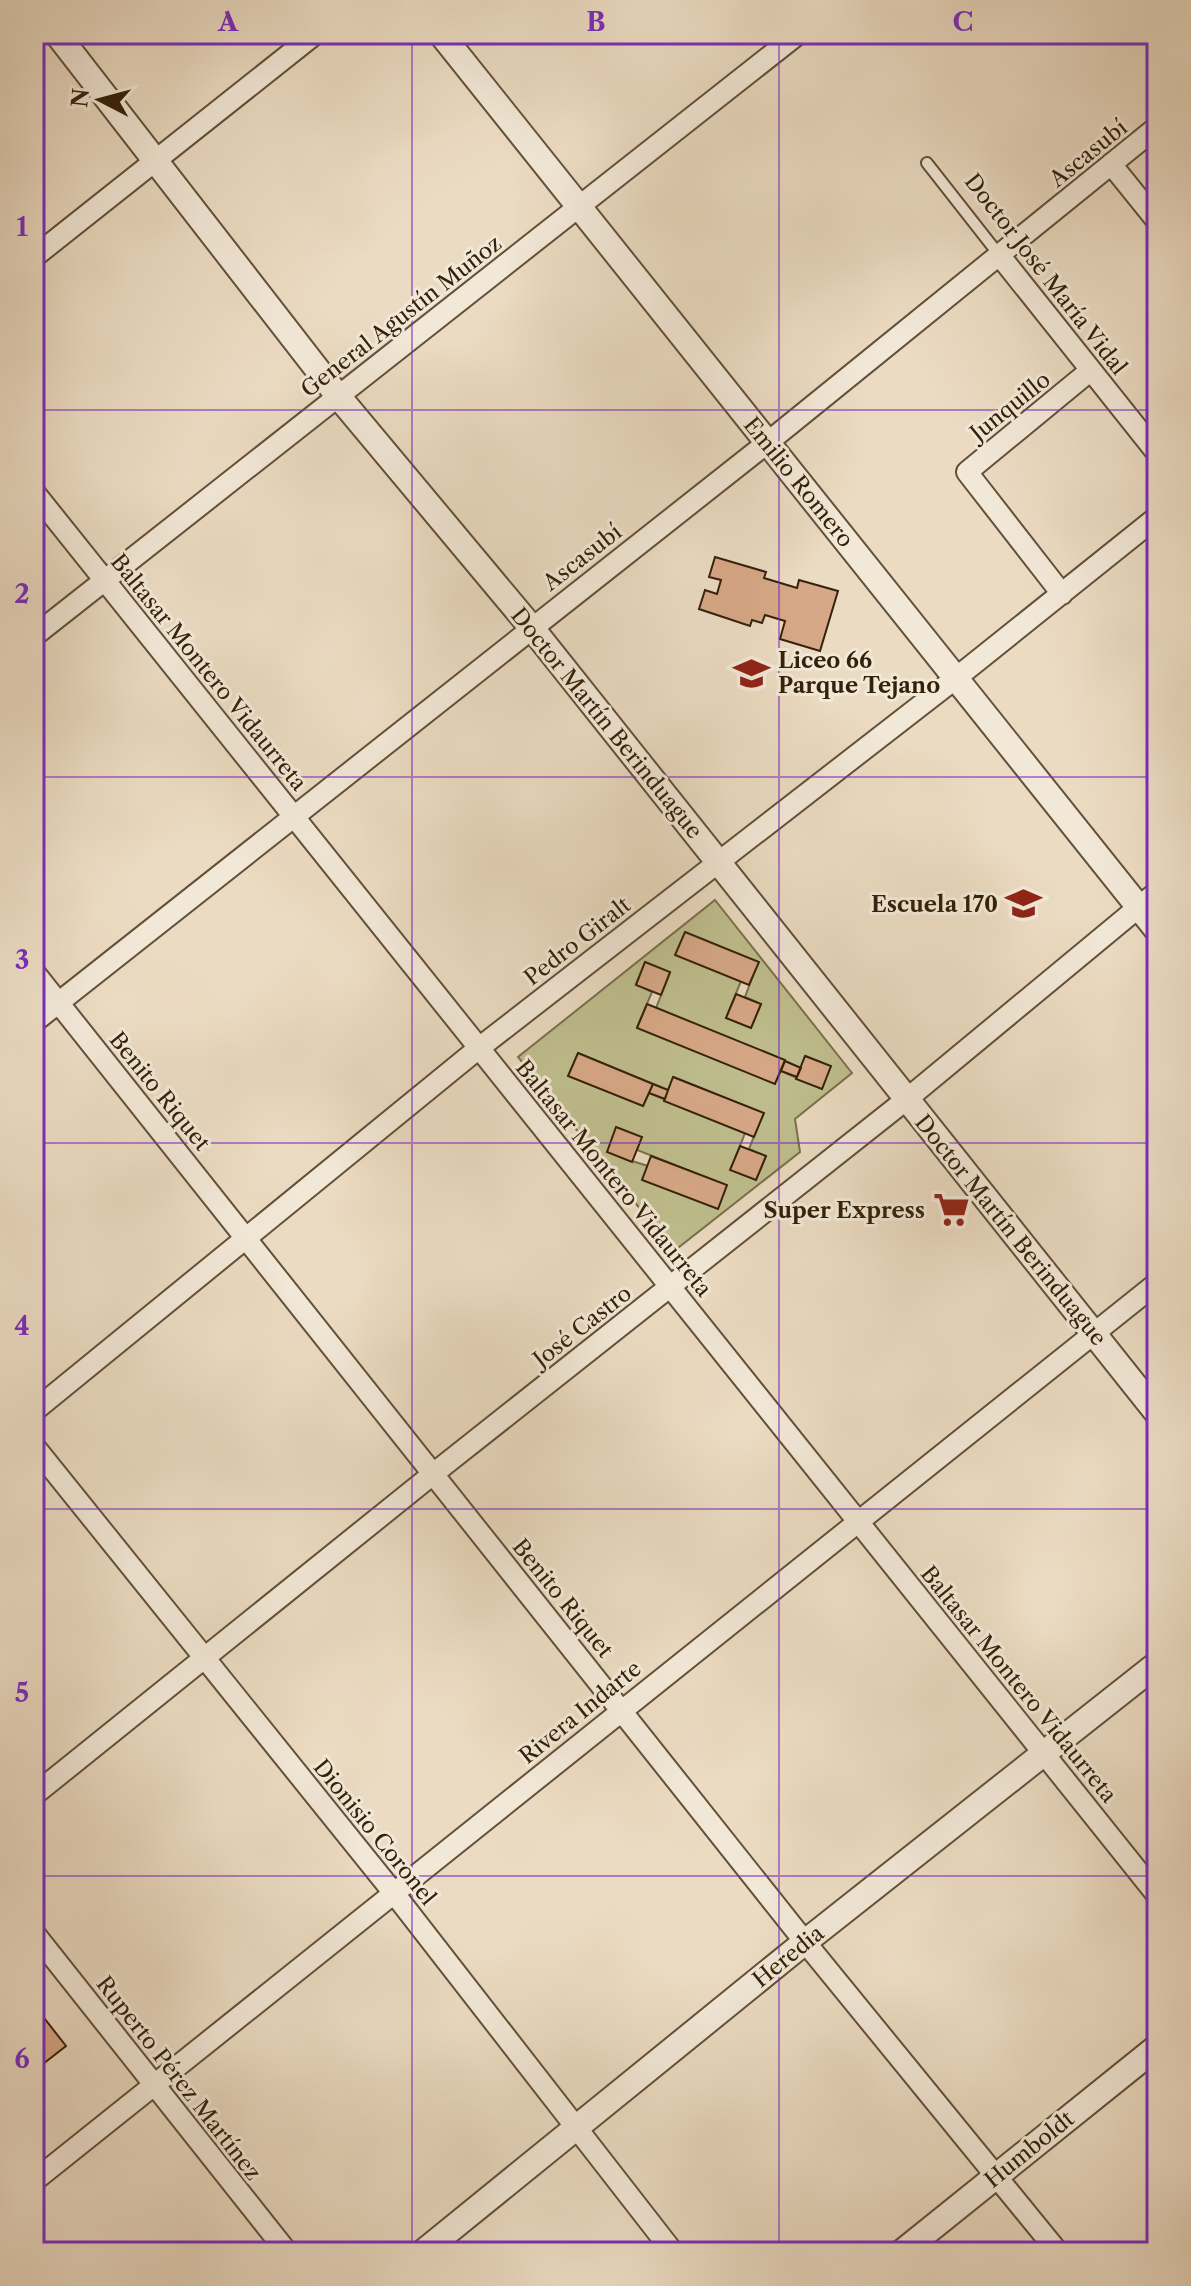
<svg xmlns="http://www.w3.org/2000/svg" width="1191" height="2286" font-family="'Libre Caslon Text',serif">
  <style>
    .green { fill: #bfbe8e; stroke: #7a704c; stroke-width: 2; fill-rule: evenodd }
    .building { fill: #d7a887; stroke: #34210a; stroke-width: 2 }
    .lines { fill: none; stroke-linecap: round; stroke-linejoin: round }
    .service-casing { stroke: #625038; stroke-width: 14 }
    .minor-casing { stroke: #625038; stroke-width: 24 }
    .tertiary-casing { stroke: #625038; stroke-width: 28 }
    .service { stroke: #f2e8d7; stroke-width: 10 }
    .minor { stroke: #f2e8d7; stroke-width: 20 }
    .tertiary { stroke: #f2e8d7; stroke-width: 24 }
    .grid { fill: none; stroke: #7b2cbf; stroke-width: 2; stroke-opacity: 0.55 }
    .labels { text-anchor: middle; stroke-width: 6; stroke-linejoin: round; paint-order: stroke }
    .street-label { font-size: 22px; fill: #34210a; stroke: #f2e8d7 }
    .poi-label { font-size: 22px; font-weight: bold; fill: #34210a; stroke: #f2e8d7; text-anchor: end }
    .neatline { fill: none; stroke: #7b2cbf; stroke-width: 3 }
    .grid-label { font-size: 26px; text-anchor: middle; font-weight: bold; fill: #7b2cbf }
  </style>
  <rect width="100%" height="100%" fill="#ebdbc2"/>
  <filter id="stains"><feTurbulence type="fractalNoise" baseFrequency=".0025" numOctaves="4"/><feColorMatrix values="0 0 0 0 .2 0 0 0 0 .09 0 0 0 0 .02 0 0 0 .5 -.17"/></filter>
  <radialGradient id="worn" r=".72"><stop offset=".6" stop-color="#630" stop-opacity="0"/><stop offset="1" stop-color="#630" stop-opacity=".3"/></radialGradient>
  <path class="green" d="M 715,900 L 852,1073 L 795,1119 L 800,1152 L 674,1251 L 518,1057 ZM 685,933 L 758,962 L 745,997 L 761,1004 L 751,1028 L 726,1018 L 741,981 L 676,955 ZM 645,962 L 670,973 L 656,1008 L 801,1068 L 806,1056 L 830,1066 L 822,1089 L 781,1071 L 775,1083 L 637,1027 L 652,992 L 636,984 ZM 578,1053 L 668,1090 L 674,1077 L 763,1113 L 749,1149 L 766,1156 L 756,1180 L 731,1169 L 745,1133 L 649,1093 L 643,1106 L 569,1076 ZM 641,1137 L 637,1150 L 726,1185 L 718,1208 L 643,1180 L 648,1166 L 632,1161 Z"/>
  <path class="building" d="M 715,557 L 766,572 L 764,578 L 797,588 L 799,580 L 838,591 L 820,651 L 780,639 L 785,621 L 765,615 L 762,623 L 752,620 L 750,626 L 699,609 L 705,590 L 717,594 L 721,580 L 709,577 Z
    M 685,932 L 759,962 L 749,985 L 675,955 Z
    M 645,962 L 670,972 L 661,995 L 636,985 Z
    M 736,994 L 761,1004 L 751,1028 L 726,1018 Z
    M 647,1004 L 785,1060 L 775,1084 L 637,1028 Z
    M 578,1053 L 653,1084 L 643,1106 L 568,1076 Z
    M 805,1056 L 831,1066 L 822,1089 L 796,1079 Z
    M 785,1061 L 801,1068 L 797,1077 L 781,1071 Z
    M 673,1077 L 764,1113 L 754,1137 L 664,1101 Z
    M 653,1084 L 668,1090 L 665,1099 L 649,1093 Z
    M 616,1127 L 642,1137 L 632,1162 L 607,1152 Z
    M 740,1146 L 766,1156 L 756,1180 L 730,1170 Z
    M 651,1156 L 727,1185 L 718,1209 L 642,1180 Z
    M 34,2005 L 66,2046 L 34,2071 Z"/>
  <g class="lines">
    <defs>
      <path id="service" d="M 927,163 L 1000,256"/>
      <path id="minor" d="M 1111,164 L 1157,221
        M 1000,256 L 1157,453
        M 34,257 L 315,34
        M 34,492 L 1157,1895
        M 1062,594 L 967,472 L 1091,370
        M 34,636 L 798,34
        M 34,972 L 805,1942 L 1058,2252
        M 34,1022 L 767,443 L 1157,127
        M 34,1411 L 479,1048 L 956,678 L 1157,517
        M 34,1446 L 393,1892 L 673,2252
        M 34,1795 L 433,1474 L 907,1099 L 1157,892
        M 34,1933 L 287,2252
        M 34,2181 L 1157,1283"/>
      <path id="tertiary" d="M 57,34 L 338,396 L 531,627 L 1157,1413
        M 441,34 L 1157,930
        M 423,2252 L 805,1942 L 1157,1664
        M 902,2252 L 1157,2047"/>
    </defs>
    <use href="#service" class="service-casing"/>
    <use href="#minor" class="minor-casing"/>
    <use href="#tertiary" class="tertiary-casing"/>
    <use href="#service" class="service"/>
    <use href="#minor" class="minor"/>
    <use href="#tertiary" class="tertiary"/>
  </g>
  <path class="grid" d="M 412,34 L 412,2252M 779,34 L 779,2252M 34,410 L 1157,410M 34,777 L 1157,777M 34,1143 L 1157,1143M 34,1509 L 1157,1509M 34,1876 L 1157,1876"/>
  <defs>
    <symbol id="school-bare" viewBox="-9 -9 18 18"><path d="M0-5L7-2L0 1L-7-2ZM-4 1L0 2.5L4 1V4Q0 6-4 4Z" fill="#8f2418" stroke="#f2e8d7" stroke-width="2.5" paint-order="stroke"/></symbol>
    <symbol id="supermarket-bare" viewBox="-9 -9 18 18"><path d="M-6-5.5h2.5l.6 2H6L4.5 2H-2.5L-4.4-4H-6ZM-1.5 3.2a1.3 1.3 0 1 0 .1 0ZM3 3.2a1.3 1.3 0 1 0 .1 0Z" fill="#8f2418" stroke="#f2e8d7" stroke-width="2.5" paint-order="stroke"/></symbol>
  </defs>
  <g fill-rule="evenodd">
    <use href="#school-bare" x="726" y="648" width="51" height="51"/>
    <use href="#school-bare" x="998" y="878" width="51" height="51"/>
    <use href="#supermarket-bare" x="926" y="1184" width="51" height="51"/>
  </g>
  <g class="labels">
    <g class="street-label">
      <text transform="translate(1088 153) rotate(-39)" y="8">Ascasubí</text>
      <text transform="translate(1046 274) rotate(52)" y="8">Doctor José María Vidal</text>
      <text transform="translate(401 316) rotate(-38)" y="8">General Agustín Muñoz</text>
      <text transform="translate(1010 406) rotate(-39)" y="8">Junquillo</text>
      <text transform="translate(799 482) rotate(51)" y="8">Emilio Romero</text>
      <text transform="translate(582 557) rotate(-38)" y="8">Ascasubí</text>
      <text transform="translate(209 672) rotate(51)" y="8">Baltasar Montero Vidaurreta</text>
      <text transform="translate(607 723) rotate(51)" y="8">Doctor Martín Berinduague</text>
      <text transform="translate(577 941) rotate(-38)" y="8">Pedro Giralt</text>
      <text transform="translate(160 1091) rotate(51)" y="8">Benito Riquet</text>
      <text transform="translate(614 1178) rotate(51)" y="8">Baltasar Montero Vidaurreta</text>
      <text transform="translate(1011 1230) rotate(51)" y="8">Doctor Martín Berinduague</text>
      <text transform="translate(582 1326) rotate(-38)" y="8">José Castro</text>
      <text transform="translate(563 1598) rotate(51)" y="8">Benito Riquet</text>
      <text transform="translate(1019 1684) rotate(51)" y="8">Baltasar Montero Vidaurreta</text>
      <text transform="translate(580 1712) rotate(-39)" y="8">Rivera Indarte</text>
      <text transform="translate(375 1832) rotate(51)" y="8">Dionisio Coronel</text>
      <text transform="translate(788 1956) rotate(-39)" y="8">Heredia</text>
      <text transform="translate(179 2078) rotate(52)" y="8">Ruperto Pérez Martínez</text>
      <text transform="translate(1029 2149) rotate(-39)" y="8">Humboldt</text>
    </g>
    <g class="poi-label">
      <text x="778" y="668" text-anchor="start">Liceo 66<tspan x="778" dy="25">Parque Tejano</tspan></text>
      <text x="998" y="912">Escuela 170</text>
      <text x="925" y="1218">Super Express</text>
    </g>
  </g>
  <rect width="1191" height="2286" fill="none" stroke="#ebdbc2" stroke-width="88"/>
  <g transform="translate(100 100) rotate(276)" stroke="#f2e8d7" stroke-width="6" paint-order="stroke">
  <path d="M0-6L14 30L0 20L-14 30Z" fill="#34210a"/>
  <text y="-12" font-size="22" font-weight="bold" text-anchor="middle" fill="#34210a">N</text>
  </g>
  <rect x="44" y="44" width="1103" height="2198" class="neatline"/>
  <g class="grid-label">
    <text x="228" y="31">A</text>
    <text x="596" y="31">B</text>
    <text x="963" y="31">C</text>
    <text x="22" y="236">1</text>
    <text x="22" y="603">2</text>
    <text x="22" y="969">3</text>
    <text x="22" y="1335">4</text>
    <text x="22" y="1702">5</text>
    <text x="22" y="2068">6</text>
  </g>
  <rect width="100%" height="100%" filter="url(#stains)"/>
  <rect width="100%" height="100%" fill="url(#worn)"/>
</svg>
